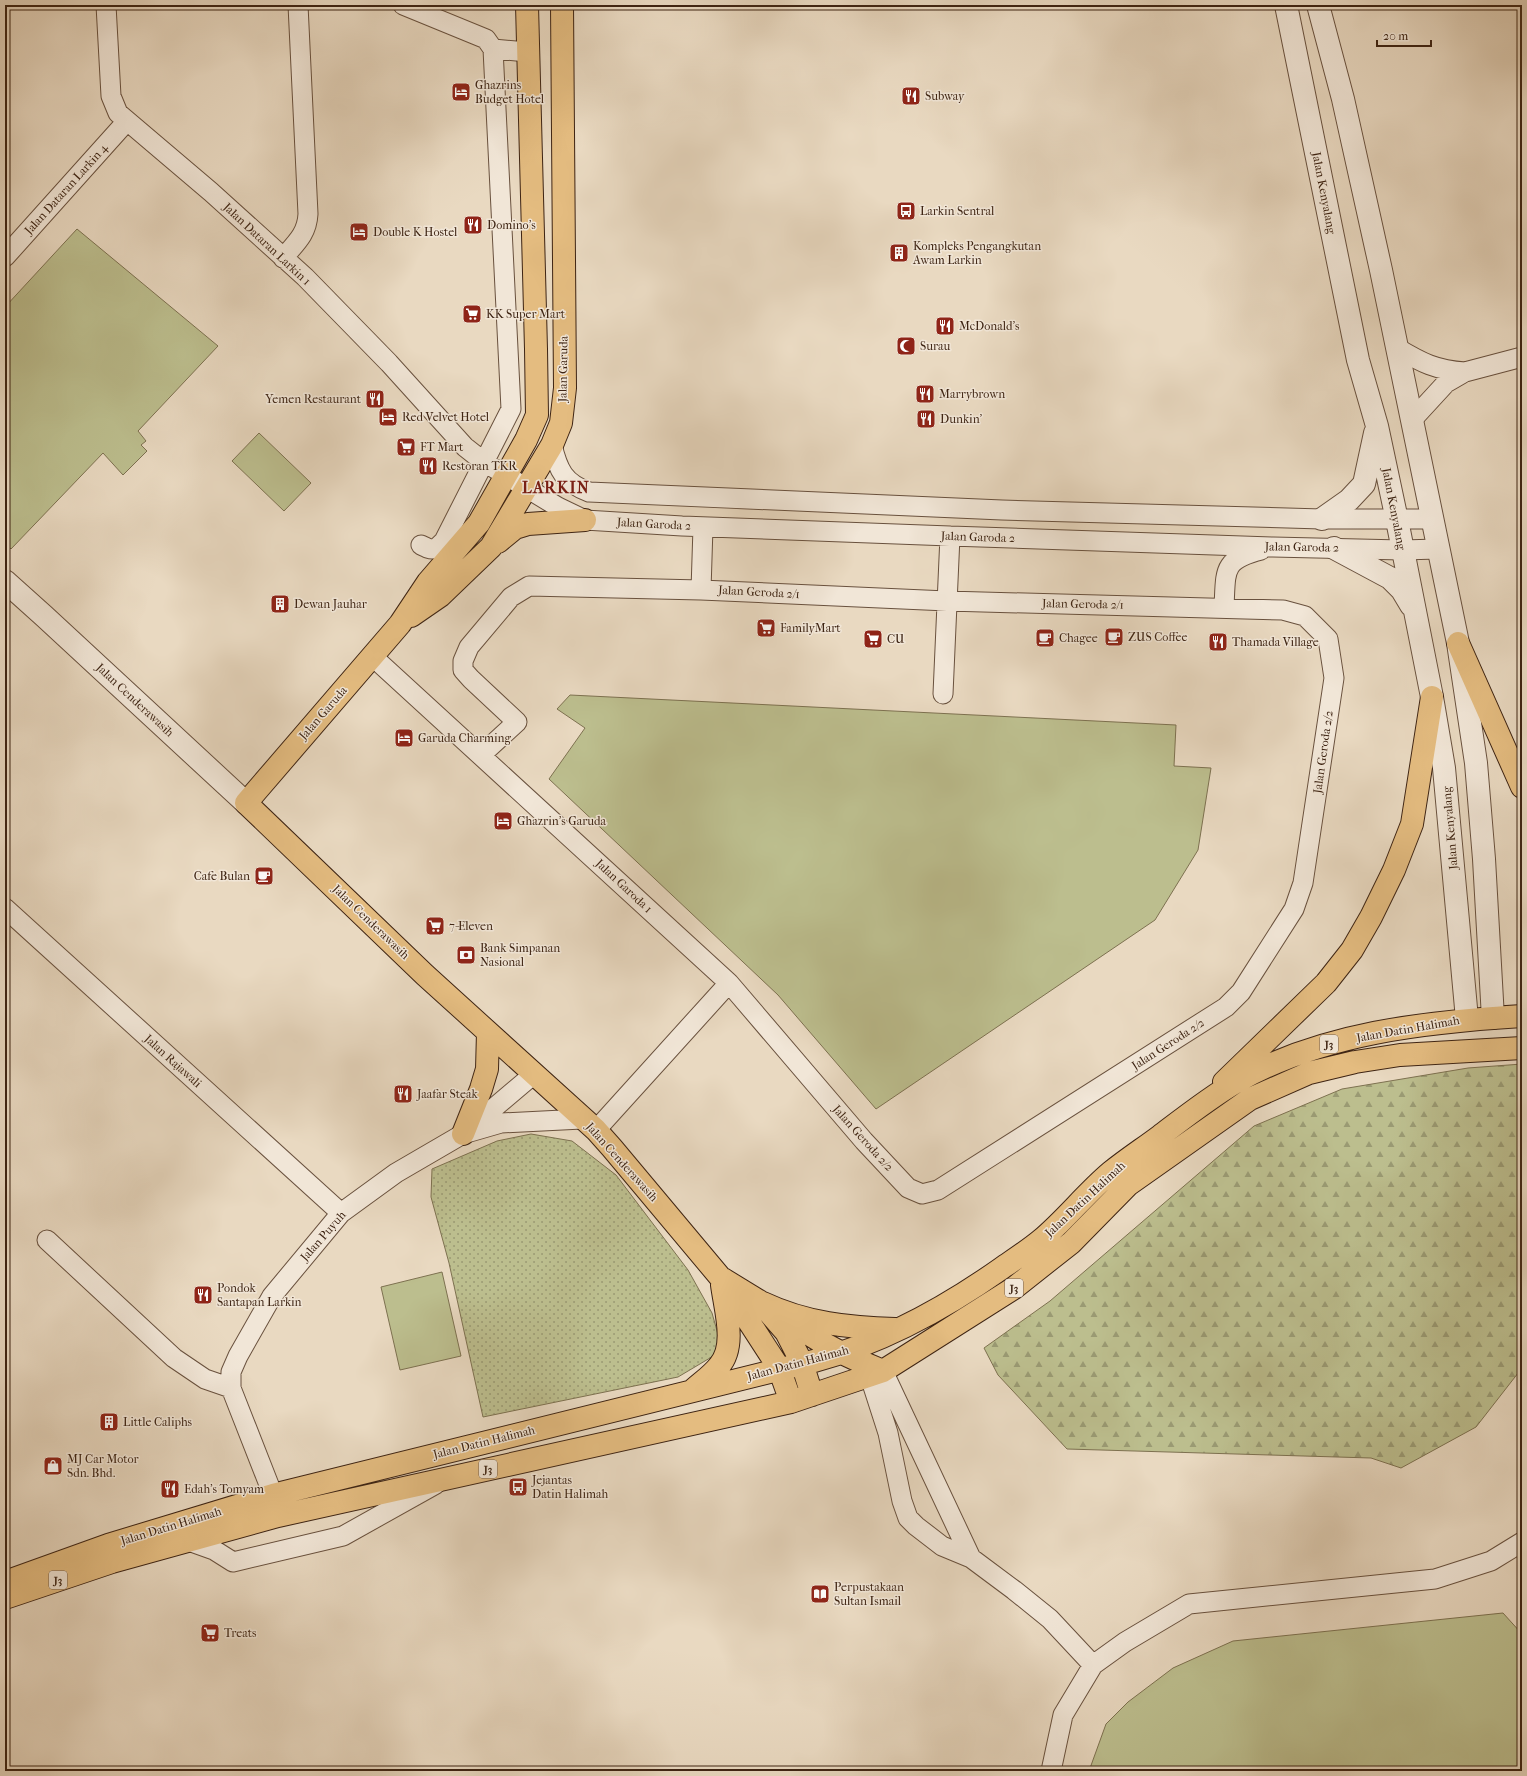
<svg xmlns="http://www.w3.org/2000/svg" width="1527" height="1776" font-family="'IM FELL French Canon',serif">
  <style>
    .green { fill: #bcbe8e; stroke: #7d7150 }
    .forest { fill: url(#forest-firs); stroke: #7d7150 }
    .park { fill: url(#park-dots); stroke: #7d7150 }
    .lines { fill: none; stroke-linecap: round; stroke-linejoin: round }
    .minor-casing { stroke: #69513e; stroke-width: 21 }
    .tertiary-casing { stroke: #69513e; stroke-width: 24 }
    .primary-casing { stroke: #3e2413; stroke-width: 24 }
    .minor { stroke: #f1e6d7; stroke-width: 19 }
    .tertiary { stroke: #f1e6d7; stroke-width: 22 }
    .primary { stroke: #e4bc80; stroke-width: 22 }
    .labels { text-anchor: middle; stroke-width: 3; stroke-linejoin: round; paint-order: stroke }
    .shield { fill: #f1e6d7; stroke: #745e4e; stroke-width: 1 }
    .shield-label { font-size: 11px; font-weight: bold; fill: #3e2413 }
    .poi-label { font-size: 12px; fill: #3e2413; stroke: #f1e6d7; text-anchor: start }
    .street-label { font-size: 12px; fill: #3e2413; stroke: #f1e6d7 }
    .district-label { font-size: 16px; font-weight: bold; letter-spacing: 1px; fill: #7a1f14; stroke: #f1e6d7 }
  </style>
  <defs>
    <pattern id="forest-firs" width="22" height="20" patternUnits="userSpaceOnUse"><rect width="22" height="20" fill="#bcbe8e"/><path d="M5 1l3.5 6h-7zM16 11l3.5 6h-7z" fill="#9a9a73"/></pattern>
    <pattern id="park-dots" width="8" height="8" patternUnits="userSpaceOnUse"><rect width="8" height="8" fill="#bcbe8e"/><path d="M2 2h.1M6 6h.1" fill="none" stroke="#9a9a73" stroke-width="1.8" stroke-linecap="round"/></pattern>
  </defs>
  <rect width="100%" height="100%" fill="#e9d9c1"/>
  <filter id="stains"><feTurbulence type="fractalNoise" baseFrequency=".005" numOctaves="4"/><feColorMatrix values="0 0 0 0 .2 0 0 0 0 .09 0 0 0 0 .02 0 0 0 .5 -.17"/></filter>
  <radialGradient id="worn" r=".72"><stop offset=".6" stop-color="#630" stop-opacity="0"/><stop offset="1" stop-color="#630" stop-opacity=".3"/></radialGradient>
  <path class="green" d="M 77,229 L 218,346 L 138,431 L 146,441 L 141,445 L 147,451 L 123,475 L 103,453 L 11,549 L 5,543 L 5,307 Z
    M 259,433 L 311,483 L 284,511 L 232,461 Z
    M 570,695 L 1176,725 L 1174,766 L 1211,768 L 1198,850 L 1155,920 L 876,1109 L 778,995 L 549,779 L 585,728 L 557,709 Z
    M 442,1272 L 461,1356 L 400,1370 L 381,1287 Z
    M 1503,1613 L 1522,1634 L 1522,1771 L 1089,1771 L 1106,1724 L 1128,1702 L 1173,1668 L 1233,1641 Z"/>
  <path class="forest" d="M 1522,1064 L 1522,1368 L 1476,1427 L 1401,1468 L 1371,1458 L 1067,1449 L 998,1375 L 984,1348 L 1050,1301 L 1254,1126 L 1342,1089 L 1468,1068 Z"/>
  <path class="park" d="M 531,1134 L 572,1141 L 616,1175 L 688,1270 L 712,1313 L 721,1345 L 715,1355 L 678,1377 L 483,1417 L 449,1263 L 431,1197 L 432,1169 L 497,1141 Z"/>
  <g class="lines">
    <defs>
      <path id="minor" d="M 106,5 L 111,96 L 118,113 L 211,192 L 305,277 L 389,363 L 465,447 L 484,462 L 558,507 L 585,520 L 682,526 L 950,536 L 1273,547 L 1402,550 L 1438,549
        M 403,5 L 486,39 L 493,49
        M 493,49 L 527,52
        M 5,257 L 127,121
        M 283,258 C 296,243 307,234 308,214 L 298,5
        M 1397,348 C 1422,363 1436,370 1465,372
        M 1412,420 L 1446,383 L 1465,372 L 1522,357
        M 552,445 C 558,470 564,483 589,492 L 1002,510 L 1322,519 L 1432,519
        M 421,545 C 433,551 434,551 444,541 L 511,409 L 493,49
        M 701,590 L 703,527
        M 1224,607 C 1226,570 1222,560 1261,550
        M 372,656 L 729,983 L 864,1141 L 908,1188 L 922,1194 L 938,1190 L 1226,1007 L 1241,992 L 1294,909 L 1303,883 L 1334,678 L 1328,639 L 1305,616 L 1283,610 L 947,601 L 701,590 L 529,586 L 511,597 L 469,647 L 463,661 L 463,670 L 471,679 L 517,722 L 481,755
        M 943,694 L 950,536
        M 5,908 L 341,1213
        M 469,1129 L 534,1074
        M 596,1130 L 729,983
        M 47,1240 L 174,1358 L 205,1379 L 231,1388
        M 883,1371 L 971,1558
        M 870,1377 L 888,1433 L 902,1501 L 908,1518 L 916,1526 L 942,1546 L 971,1558 L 1014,1590 L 1050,1619 L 1093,1665
        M 273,1495 L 231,1388 L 231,1372 L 238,1356 L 272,1296 L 341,1213 L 396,1173 L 463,1134 L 501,1123 L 582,1119
        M 186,1540 L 214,1550 L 233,1562 L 343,1536 L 436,1484
        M 1051,1771 L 1063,1715 L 1093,1665 L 1125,1642 L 1189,1604 L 1435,1579 L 1491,1561 L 1522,1542"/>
      <path id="tertiary" d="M 1286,5 L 1358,360 L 1377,426 L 1397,520 L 1432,697 L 1444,768 L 1467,1019
        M 1318,5 L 1343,99 L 1381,270 L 1458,643 L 1476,763 L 1484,859 L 1493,1018
        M 1322,519 L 1349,500 L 1364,484 L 1375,433
        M 1334,548 L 1390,578 L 1402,590 L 1411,605
        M 5,581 L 44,616 L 246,803"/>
      <path id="primary" d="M 527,5 L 536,349 L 537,415 L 526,440 L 479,523 L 428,582 L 400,624 L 246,803 L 425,975 L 596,1130 L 612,1148 L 720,1277 L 779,1368 L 791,1402
        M 498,542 L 515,528 L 528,524 L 585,520
        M 411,616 L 440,596 L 491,547 L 552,445 L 561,423 L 565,388 L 562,5
        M 1458,643 L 1522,787
        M 1224,1082 L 1326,983 L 1352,950 L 1371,917 L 1394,870 L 1412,824 L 1432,697
        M 463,1134 L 481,1089 L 487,1069 L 488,1032
        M 723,1279 L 759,1301 L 786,1332 L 802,1363 L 812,1395
        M 763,1303 C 805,1323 850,1328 895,1329
        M 790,1320 C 817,1343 851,1358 883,1371
        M 694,1389 C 702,1382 712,1375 719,1366 C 737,1346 725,1309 722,1285
        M 5,1582 L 108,1545 L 273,1495 L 814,1361 C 882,1343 944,1309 1002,1268 C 1015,1259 1029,1250 1041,1240 C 1066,1219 1086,1193 1111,1172 C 1127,1159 1144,1148 1160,1136 C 1185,1117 1209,1098 1236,1082 C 1322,1033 1425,1022 1522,1016
        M 5,1598 L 112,1562 L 278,1516 L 791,1402 L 883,1371 L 1014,1288 L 1071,1243 L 1128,1185 L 1250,1099 L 1309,1073 L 1355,1062 L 1400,1055 L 1522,1048"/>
    </defs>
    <use href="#minor" class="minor-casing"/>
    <use href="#tertiary" class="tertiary-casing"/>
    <use href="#primary" class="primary-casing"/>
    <use href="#minor" class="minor"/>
    <use href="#tertiary" class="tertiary"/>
    <use href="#primary" class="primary"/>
  </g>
  <defs>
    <symbol id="hotel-square" viewBox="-11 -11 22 22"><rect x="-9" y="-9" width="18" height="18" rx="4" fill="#8f2418" stroke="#f1e6d7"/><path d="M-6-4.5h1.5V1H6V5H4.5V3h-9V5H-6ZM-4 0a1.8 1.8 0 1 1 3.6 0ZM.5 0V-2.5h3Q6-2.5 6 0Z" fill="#fff"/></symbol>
    <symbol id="restaurant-square" viewBox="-11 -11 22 22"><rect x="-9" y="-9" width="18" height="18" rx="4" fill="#8f2418" stroke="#f1e6d7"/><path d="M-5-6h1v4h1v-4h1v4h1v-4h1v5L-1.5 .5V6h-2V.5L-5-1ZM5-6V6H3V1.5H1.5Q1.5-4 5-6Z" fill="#fff"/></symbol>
    <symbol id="bus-square" viewBox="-11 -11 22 22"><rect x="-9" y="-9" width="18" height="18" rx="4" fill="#8f2418" stroke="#f1e6d7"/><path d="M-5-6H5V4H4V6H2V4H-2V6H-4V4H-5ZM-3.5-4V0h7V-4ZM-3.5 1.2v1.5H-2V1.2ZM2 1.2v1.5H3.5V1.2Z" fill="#fff"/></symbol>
    <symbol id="building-square" viewBox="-11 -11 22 22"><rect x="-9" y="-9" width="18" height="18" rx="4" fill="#8f2418" stroke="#f1e6d7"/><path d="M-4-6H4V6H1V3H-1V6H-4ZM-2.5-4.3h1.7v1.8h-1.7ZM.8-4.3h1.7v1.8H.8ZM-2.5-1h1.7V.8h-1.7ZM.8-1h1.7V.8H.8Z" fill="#fff"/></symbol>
    <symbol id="supermarket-square" viewBox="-11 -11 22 22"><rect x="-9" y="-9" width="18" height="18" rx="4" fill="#8f2418" stroke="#f1e6d7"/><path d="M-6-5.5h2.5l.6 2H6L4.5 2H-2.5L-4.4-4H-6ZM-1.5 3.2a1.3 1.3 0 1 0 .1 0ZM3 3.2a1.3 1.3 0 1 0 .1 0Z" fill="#fff"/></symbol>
    <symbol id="mosque-square" viewBox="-11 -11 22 22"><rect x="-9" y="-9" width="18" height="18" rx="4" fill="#8f2418" stroke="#f1e6d7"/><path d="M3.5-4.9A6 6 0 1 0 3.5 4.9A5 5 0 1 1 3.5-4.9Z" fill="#fff"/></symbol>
    <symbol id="cafe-square" viewBox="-11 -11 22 22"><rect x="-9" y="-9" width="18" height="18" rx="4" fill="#8f2418" stroke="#f1e6d7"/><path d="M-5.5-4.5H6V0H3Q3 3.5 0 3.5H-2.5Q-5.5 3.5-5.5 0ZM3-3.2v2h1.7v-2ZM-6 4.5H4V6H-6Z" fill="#fff"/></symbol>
    <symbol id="bank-square" viewBox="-11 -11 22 22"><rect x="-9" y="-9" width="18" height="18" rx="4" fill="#8f2418" stroke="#f1e6d7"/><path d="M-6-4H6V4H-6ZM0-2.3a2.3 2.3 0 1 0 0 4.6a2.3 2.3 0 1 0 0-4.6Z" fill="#fff"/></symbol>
    <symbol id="shop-square" viewBox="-11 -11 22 22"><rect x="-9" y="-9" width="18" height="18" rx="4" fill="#8f2418" stroke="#f1e6d7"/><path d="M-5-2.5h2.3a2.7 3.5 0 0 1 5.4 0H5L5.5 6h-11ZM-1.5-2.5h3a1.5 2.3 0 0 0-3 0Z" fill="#fff"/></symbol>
    <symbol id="library-square" viewBox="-11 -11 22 22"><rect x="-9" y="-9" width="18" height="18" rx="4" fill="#8f2418" stroke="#f1e6d7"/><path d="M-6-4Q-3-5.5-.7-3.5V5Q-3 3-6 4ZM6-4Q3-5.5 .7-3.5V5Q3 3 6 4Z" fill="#fff"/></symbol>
  </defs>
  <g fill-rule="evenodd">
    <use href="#hotel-square" x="450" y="81" width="22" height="22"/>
    <use href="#restaurant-square" x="900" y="85" width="22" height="22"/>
    <use href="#bus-square" x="895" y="200" width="22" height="22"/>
    <use href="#restaurant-square" x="462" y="214" width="22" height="22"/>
    <use href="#hotel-square" x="348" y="221" width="22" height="22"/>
    <use href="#building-square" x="888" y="242" width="22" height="22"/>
    <use href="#supermarket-square" x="461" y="303" width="22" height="22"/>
    <use href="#restaurant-square" x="934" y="315" width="22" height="22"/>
    <use href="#mosque-square" x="895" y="335" width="22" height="22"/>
    <use href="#restaurant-square" x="914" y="383" width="22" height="22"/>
    <use href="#restaurant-square" x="364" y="388" width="22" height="22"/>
    <use href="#hotel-square" x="377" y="406" width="22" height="22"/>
    <use href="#restaurant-square" x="915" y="408" width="22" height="22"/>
    <use href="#supermarket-square" x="395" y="436" width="22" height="22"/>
    <use href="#restaurant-square" x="417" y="455" width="22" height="22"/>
    <use href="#building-square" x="269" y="593" width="22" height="22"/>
    <use href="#supermarket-square" x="755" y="617" width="22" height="22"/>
    <use href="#cafe-square" x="1103" y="626" width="22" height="22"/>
    <use href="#cafe-square" x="1034" y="627" width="22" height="22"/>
    <use href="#supermarket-square" x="862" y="628" width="22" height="22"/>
    <use href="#restaurant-square" x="1207" y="631" width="22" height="22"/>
    <use href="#hotel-square" x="393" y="727" width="22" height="22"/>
    <use href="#hotel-square" x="492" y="810" width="22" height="22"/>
    <use href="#cafe-square" x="253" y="865" width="22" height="22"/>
    <use href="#supermarket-square" x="424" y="915" width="22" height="22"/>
    <use href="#bank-square" x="455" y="944" width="22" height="22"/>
    <use href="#restaurant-square" x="392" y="1083" width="22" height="22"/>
    <use href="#restaurant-square" x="192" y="1284" width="22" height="22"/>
    <use href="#building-square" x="98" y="1411" width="22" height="22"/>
    <use href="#shop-square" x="42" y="1455" width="22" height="22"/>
    <use href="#bus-square" x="507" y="1476" width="22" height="22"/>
    <use href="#restaurant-square" x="159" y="1478" width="22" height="22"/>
    <use href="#library-square" x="809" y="1583" width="22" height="22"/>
    <use href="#supermarket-square" x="199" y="1622" width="22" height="22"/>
  </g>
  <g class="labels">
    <g class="shield">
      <rect x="1320" y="1035" width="18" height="18" rx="3"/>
      <rect x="1005" y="1279" width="18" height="18" rx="3"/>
      <rect x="479" y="1460" width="18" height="18" rx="3"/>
      <rect x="49" y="1571" width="18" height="18" rx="3"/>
    </g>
    <g class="shield-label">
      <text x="1329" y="1048">J3</text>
      <text x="1014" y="1292">J3</text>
      <text x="488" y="1473">J3</text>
      <text x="58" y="1584">J3</text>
    </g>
    <g class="poi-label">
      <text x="475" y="89">Ghazrins<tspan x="475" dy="14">Budget Hotel</tspan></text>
      <text x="925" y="100">Subway</text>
      <text x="920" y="215">Larkin Sentral</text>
      <text x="487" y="229">Domino's</text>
      <text x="373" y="236">Double K Hostel</text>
      <text x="913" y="250">Kompleks Pengangkutan<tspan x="913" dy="14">Awam Larkin</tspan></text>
      <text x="486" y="318">KK Super Mart</text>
      <text x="959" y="330">McDonald's</text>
      <text x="920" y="350">Surau</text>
      <text x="939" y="398">Marrybrown</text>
      <text x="361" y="403" text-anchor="end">Yemen Restaurant</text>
      <text x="402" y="421">Red Velvet Hotel</text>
      <text x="940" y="423">Dunkin'</text>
      <text x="420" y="451">FT Mart</text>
      <text x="442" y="470">Restoran TKR</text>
      <text x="294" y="608">Dewan Jauhar</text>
      <text x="780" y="632">FamilyMart</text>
      <text x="1128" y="641">ZUS Coffee</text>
      <text x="1059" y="642">Chagee</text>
      <text x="887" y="643">CU</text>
      <text x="1232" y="646">Thamada Village</text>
      <text x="418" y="742">Garuda Charming</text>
      <text x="517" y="825">Ghazrin's Garuda</text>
      <text x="250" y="880" text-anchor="end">Cafe Bulan</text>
      <text x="449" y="930">7-Eleven</text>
      <text x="480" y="952">Bank Simpanan<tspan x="480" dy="14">Nasional</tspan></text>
      <text x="417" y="1098">Jaafar Steak</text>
      <text x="217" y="1292">Pondok<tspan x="217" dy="14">Santapan Larkin</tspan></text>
      <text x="123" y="1426">Little Caliphs</text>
      <text x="67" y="1463">MJ Car Motor<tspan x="67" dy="14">Sdn. Bhd.</tspan></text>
      <text x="532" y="1484">Jejantas<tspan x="532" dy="14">Datin Halimah</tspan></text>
      <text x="184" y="1493">Edah’s Tomyam</text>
      <text x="834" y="1591">Perpustakaan<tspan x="834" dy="14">Sultan Ismail</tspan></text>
      <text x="224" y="1637">Treats</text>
    </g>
    <g class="street-label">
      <text transform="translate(66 189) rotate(-48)" y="4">Jalan Dataran Larkin 4</text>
      <text transform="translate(1324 193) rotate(79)" y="4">Jalan Kenyalang</text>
      <text transform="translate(267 244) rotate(43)" y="4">Jalan Dataran Larkin 1</text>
      <text transform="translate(563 369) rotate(-89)" y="4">Jalan Garuda</text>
      <text transform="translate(1394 509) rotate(79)" y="4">Jalan Kenyalang</text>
      <text transform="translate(654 524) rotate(3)" y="4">Jalan Garoda 2</text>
      <text transform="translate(978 537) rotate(2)" y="4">Jalan Garoda 2</text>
      <text transform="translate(1302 547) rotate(1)" y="4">Jalan Garoda 2</text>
      <text transform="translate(759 592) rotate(3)" y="4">Jalan Geroda 2/1</text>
      <text transform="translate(1083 604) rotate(1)" y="4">Jalan Geroda 2/1</text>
      <text transform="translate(135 700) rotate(43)" y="4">Jalan Cenderawasih</text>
      <text transform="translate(323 713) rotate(-49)" y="4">Jalan Garuda</text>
      <text transform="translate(1323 752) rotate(-82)" y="4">Jalan Geroda 2/2</text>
      <text transform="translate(1450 828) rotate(-95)" y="4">Jalan Kenyalang</text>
      <text transform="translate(624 886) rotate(43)" y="4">Jalan Garoda 1</text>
      <text transform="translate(371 922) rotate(44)" y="4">Jalan Cenderawasih</text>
      <text transform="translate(1408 1029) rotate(-10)" y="4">Jalan Datin Halimah</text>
      <text transform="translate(1168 1044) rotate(-33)" y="4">Jalan Geroda 2/2</text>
      <text transform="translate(173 1061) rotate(42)" y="4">Jalan Rajawali</text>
      <text transform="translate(863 1138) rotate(48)" y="4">Jalan Geroda 2/2</text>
      <text transform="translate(622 1162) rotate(48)" y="4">Jalan Cenderawasih</text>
      <text transform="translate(1085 1199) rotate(-43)" y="4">Jalan Datin Halimah</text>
      <text transform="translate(323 1236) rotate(-49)" y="4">Jalan Puyuh</text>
      <text transform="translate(798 1363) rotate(-15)" y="4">Jalan Datin Halimah</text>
      <text transform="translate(484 1442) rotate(-14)" y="4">Jalan Datin Halimah</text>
      <text transform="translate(171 1526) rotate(-17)" y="4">Jalan Datin Halimah</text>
    </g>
    <g class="district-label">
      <text x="556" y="493">LARKIN</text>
    </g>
  </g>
  <rect width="1527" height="1776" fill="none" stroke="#e9d9c1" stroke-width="20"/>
  <rect x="6" y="6" width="1515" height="1764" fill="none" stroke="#3e2413" stroke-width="2"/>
  <rect x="10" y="10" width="1507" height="1756" fill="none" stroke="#3e2413"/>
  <path d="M1377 40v6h54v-6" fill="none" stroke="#3e2413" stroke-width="2"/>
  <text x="1383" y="40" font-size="12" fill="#3e2413" stroke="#f1e6d7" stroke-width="3" paint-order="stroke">20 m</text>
  <rect width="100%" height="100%" filter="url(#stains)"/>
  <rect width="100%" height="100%" fill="url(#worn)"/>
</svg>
